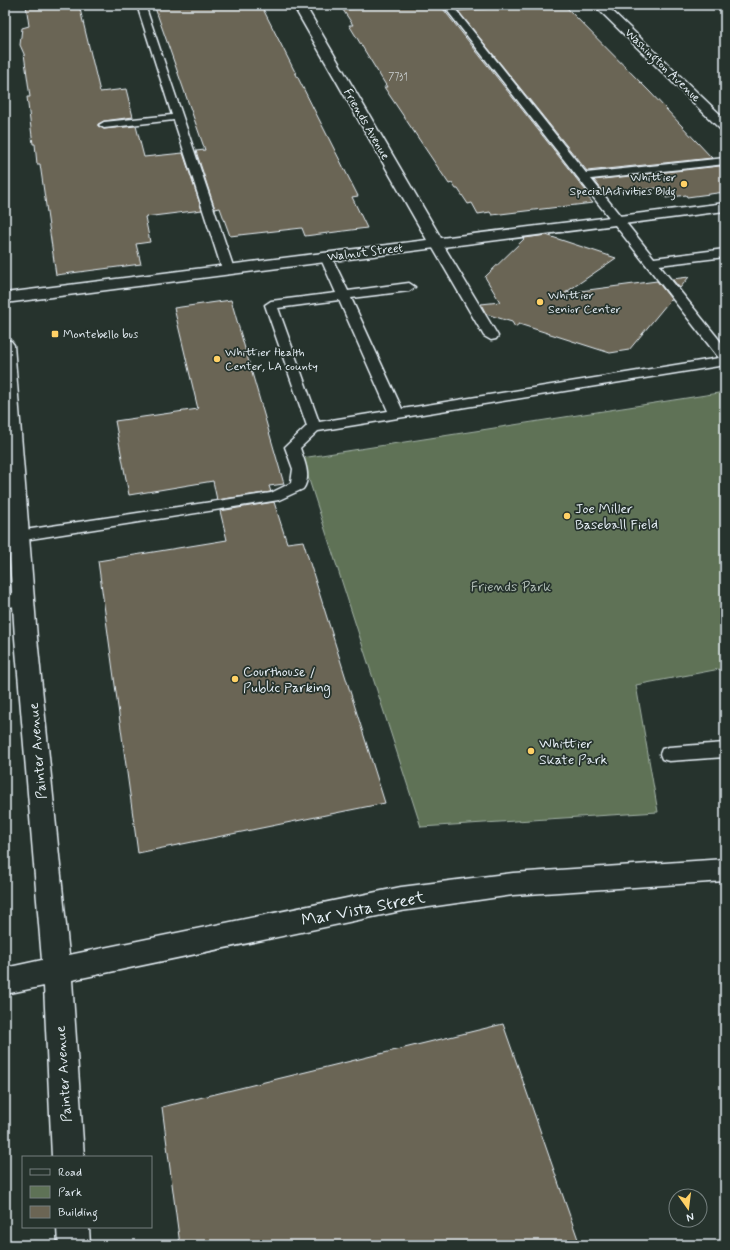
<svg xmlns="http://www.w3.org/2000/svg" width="730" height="1250" font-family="Mynerve,sans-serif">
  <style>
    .green { fill: #5e7256; stroke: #a3b2a7 }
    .building { fill: #6b6554; stroke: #e8f1f8 }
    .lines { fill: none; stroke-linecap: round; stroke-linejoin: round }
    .lane-casing { stroke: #e8f1f8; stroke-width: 3 }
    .street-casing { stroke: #e8f1f8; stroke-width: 3 }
    .secondary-casing { stroke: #e8f1f8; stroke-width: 3 }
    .lane { fill: #26332d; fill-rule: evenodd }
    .street { fill: #26332d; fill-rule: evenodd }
    .secondary { fill: #26332d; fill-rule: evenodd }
    .poi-dot { fill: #ffd166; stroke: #26332d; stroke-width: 1.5 }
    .labels { text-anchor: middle; stroke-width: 3.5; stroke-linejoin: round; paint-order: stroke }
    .far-number-label { font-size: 10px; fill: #c9cecf }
    .far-street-label { font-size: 12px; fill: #e8f1f8; stroke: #26332d }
    .far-poi-label { font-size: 12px; fill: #e8f1f8; stroke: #26332d; text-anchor: start }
    .poi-label { font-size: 14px; fill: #e8f1f8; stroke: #26332d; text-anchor: start }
    .park-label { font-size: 14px; fill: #b1beb7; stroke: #26332d }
    .street-label { font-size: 14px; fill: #e8f1f8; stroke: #26332d }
    .near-street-label { font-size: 17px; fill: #e8f1f8; stroke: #26332d }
  </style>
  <rect width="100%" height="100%" fill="#26332d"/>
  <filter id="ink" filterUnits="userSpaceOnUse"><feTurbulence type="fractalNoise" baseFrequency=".025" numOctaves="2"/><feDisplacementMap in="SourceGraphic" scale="8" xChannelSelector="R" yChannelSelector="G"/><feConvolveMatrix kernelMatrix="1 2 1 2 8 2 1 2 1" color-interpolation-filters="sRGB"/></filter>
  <g filter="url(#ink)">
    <path class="green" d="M 725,392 L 725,668 L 636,685 L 658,812 L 421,827 L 302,458 Z"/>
    <path class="building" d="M 26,5 L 79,5 L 100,92 L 126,89 L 133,117 L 104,121 L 98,124 L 98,126 L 104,129 L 136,126 L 144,157 L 183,153 L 202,210 L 145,217 L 150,242 L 136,244 L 141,264 L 56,275 L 40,164 L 37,164 L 35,144 L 33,144 L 27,97 L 30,97 L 24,54 L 20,45 L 22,28 L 29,26 Z
      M 154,5 L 261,5 L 358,196 L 352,197 L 367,228 L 305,236 L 302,228 L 230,236 L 220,208 L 215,209 L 196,151 L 205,150 Z
      M 386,5 L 440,5 L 590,196 L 587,196 L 593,203 L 492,215 L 490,212 L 478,214 L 472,203 L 468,204 L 458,189 L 456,189 L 452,183 L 449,184 L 384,87 L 387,87 L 349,25 L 353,25 L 343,10 Z
      M 532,5 L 564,5 L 650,92 L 712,158 L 587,171 L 458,11 Z
      M 720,166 L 725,172 L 725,192 L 687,197 L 686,195 L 666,198 L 657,188 L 605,194 L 594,180 Z
      M 546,235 L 616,258 L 565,293 L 657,281 L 671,299 L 629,350 L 610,353 L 519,324 L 515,327 L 512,322 L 486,314 L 481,304 L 500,302 L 485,277 L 525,238 Z
      M 689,277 L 680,288 L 672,279 Z
      M 231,300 L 284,484 L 269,486 L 271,492 L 217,500 L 213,481 L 129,495 L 115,421 L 198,409 L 174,308 Z
      M 274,502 L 287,543 L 303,541 L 385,803 L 138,853 L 98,561 L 227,540 L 220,511 Z
      M 503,1024 L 580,1245 L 180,1245 L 162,1107 Z"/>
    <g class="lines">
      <defs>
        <path id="lane" d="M 137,5 L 145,5 L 234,269 L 232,272 L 228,273 L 222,269 L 174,120 L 104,128 L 99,125 L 104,122 L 172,115 Z
          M 443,5 L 452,5 L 586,173 L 725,158 L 725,164 L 591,179 L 654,258 L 725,249 L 725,257 L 659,265 L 725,347 L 725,365 L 318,431 L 300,448 C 304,461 312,476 303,489 L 279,500 L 18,541 L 12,540 L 10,536 L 12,532 L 18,531 L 271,493 L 291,483 L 293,469 L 285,447 L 307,426 L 265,305 L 271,301 L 336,293 L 320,257 L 322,254 L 330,254 L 348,291 L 409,283 L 415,287 L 409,291 L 351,298 L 402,409 L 719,358 ZM 339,300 L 388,411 L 319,422 L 278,308 Z
          M 436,239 L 442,243 L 498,336 L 496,339 L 491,340 L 484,336 L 430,243 Z
          M 23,593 L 29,595 L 31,599 L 29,603 L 5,608 L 5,596 Z
          M 725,743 L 725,757 L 669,761 L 662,759 L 660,754 L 662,749 L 669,747 Z"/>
        <path id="street" d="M 293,5 L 305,5 L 441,238 L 725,203 L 725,211 L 5,303 L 5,293 L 427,240 Z
          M 594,5 L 606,5 L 725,119 L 725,130 L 720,129 Z"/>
        <path id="secondary" d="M 5,340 L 11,341 L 14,345 L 37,638 L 69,955 L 401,887 L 513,873 L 725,859 L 725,881 L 513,895 L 401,911 L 72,980 L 84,1157 L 52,1157 L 44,986 L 5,994 L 5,968 L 42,960 L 15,638 L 5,481 Z
          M 57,1227 L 89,1227 L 90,1245 L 58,1245 Z"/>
      </defs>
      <use href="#lane" class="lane-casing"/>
      <use href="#street" class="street-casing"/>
      <use href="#secondary" class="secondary-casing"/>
      <use href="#lane" class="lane"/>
      <use href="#street" class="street"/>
      <use href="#secondary" class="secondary"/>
    </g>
  </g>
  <g class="poi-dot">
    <circle cx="684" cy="184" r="4"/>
    <circle cx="540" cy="302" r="4"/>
    <rect x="51" y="330" width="8" height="8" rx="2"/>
    <circle cx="217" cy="359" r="4"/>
    <circle cx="567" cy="516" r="4"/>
    <circle cx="235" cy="679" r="4"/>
    <circle cx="531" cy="751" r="4"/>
  </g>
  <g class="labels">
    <g class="far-number-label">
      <text x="398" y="80">7731</text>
    </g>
    <g class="far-street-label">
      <text transform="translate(663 65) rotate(44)" y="4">Washington Avenue</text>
      <text transform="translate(367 124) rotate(60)" y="4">Friends Avenue</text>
      <text transform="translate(365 252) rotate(-7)" y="4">Walnut Street</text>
    </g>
    <g class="far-poi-label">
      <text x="676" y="181" text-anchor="end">Whittier<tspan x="676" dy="14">SpecialActivities Bldg</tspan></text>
      <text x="548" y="299">Whittier<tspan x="548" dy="14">Senior Center</tspan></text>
      <text x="63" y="338">Montebello bus</text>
      <text x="225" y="356">Whittier Health<tspan x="225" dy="14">Center, LA county</tspan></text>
    </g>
    <g class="poi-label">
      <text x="575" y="513">Joe Miller<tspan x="575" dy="16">Baseball Field</tspan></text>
      <text x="243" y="676">Courthouse /<tspan x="243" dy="16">Public Parking</tspan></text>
      <text x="539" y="748">Whittier<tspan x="539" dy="16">Skate Park</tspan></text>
    </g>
    <g class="park-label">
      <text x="511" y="591">Friends Park</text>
    </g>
    <g class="street-label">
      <text transform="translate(37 751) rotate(-95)" y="5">Painter Avenue</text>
      <text transform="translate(63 1074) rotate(-94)" y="5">Painter Avenue</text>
    </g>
    <g class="near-street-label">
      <text transform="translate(363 908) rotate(-11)" y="6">Mar Vista Street</text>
    </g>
  </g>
  <rect width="730" height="1250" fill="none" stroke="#26332d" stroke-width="20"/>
  <rect x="10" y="10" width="710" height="1230" fill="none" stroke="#e8f1f8" stroke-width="1.5" filter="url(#ink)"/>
  <rect x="22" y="1156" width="130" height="72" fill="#26332d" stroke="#747f7e"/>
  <rect x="30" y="1169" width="20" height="6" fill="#26332d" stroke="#747f7e"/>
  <text x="58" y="1176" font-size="12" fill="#e8f1f8">Road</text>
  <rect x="30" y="1186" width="20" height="12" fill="#5e7256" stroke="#747f7e"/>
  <text x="58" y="1196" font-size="12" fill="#e8f1f8">Park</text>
  <rect x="30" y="1206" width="20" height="12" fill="#6b6554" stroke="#747f7e"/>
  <text x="58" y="1216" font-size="12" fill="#e8f1f8">Building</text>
  <g transform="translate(688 1208) rotate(166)"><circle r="19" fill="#26332d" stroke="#747f7e"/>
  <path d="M0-3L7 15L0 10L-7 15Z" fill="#ffd166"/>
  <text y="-6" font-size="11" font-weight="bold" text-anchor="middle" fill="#e8f1f8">N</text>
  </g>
</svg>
